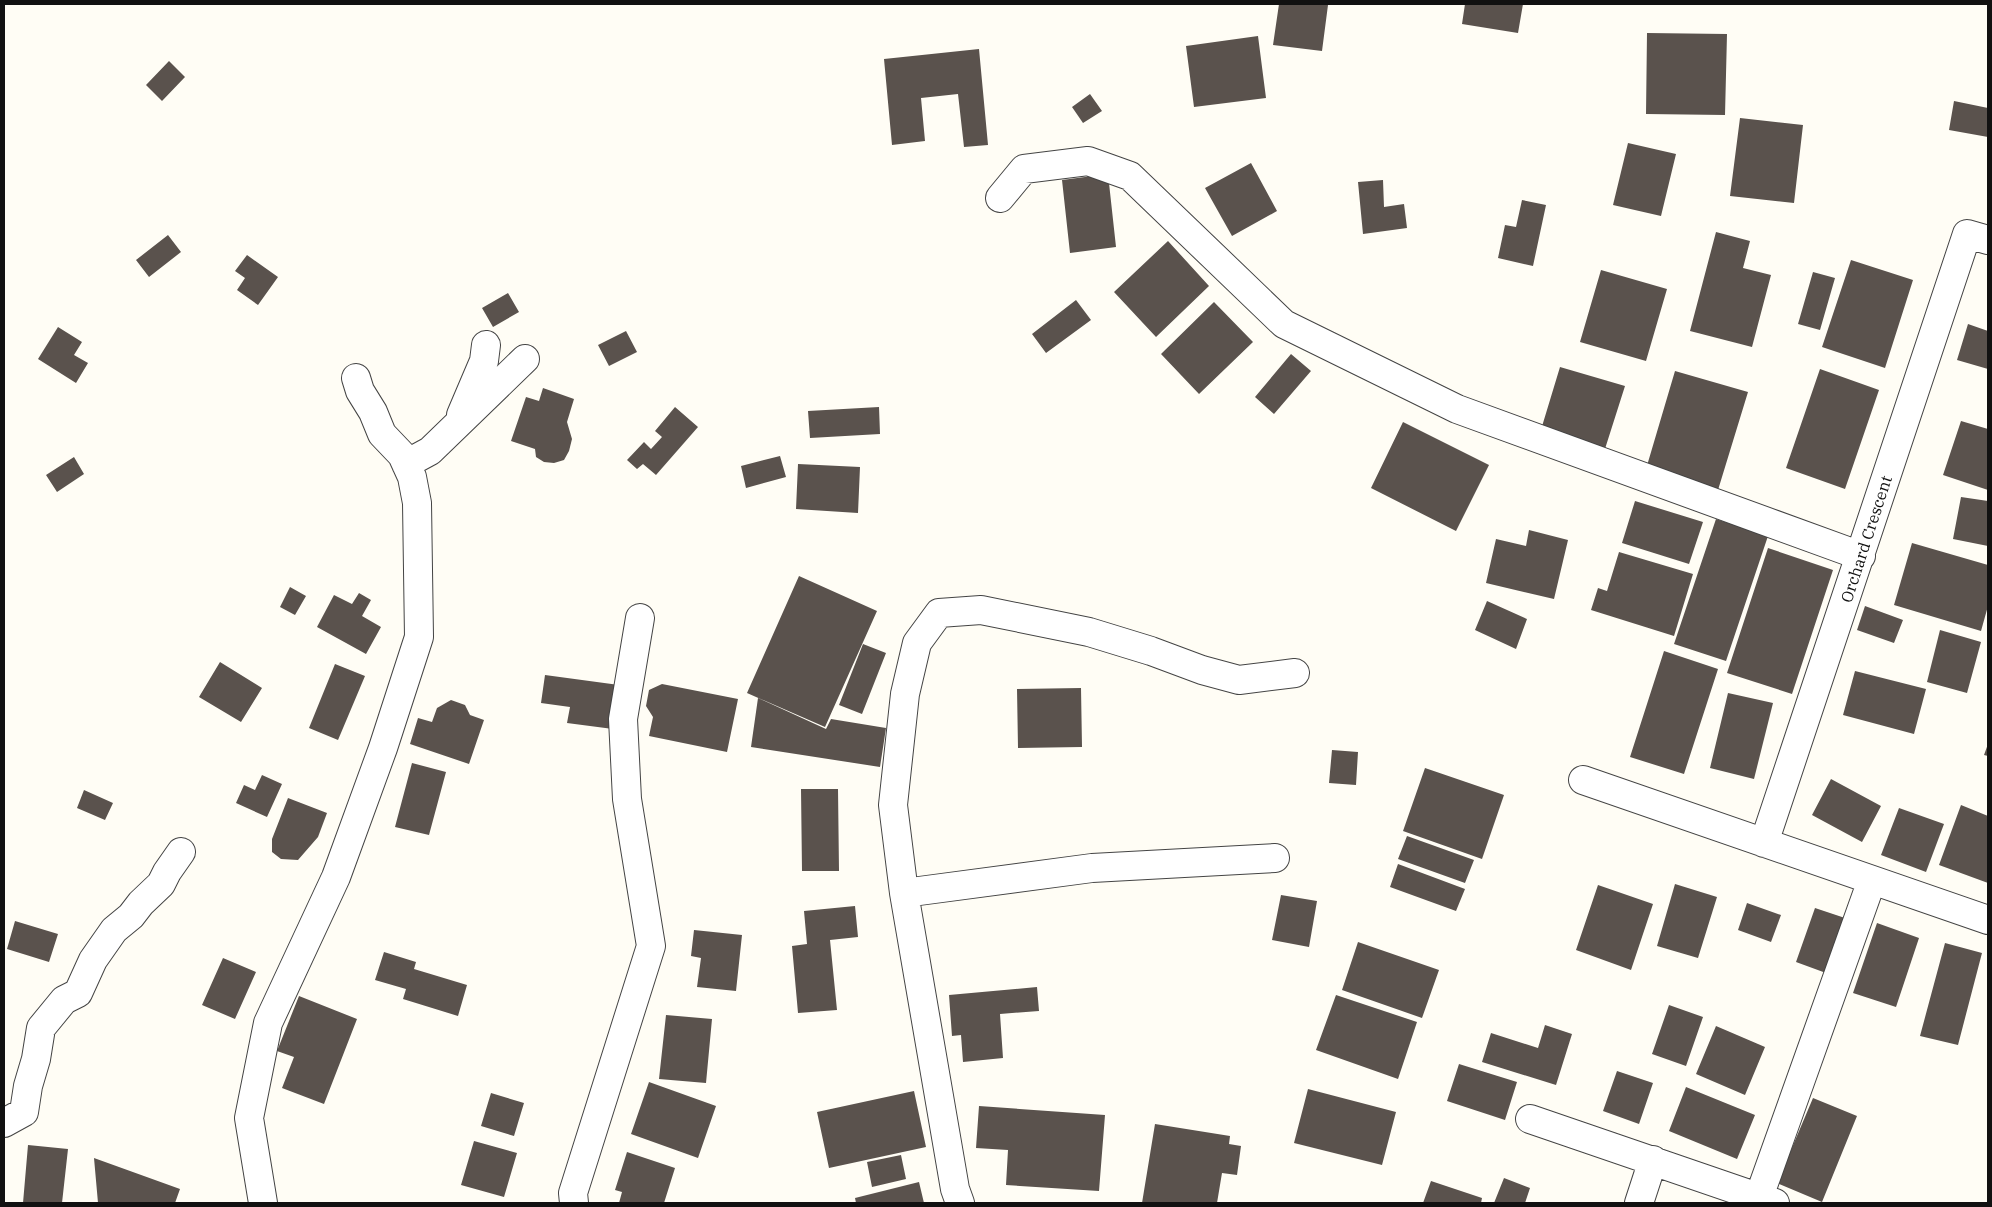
<svg xmlns="http://www.w3.org/2000/svg" width="1992" height="1207" font-family="'IBM Plex Serif',serif">
  <style>
    .building { fill: #5a524d }
    .lines { fill: none; stroke-linecap: round; stroke-linejoin: round }
    .minor-casing { stroke: #444; stroke-width: 30 }
    .minor { stroke: #fff; stroke-width: 28 }
    .labels { text-anchor: middle; stroke-width: 5; stroke-linejoin: round; paint-order: stroke }
    .street-label { font-size: 16px; fill: #111; stroke: #fff }
  </style>
  <rect width="100%" height="100%" fill="#fffdf5"/>
  <path class="building" d="M 1279,4 L 1328,5 L 1322,51 L 1273,45 Z
    M 1465,4 L 1523,4 L 1518,33 L 1462,24 Z
    M 1647,33 L 1727,34 L 1725,115 L 1646,114 Z
    M 1258,36 L 1266,98 L 1194,107 L 1186,46 Z
    M 979,49 L 988,145 L 964,147 L 958,94 L 921,98 L 925,141 L 892,145 L 884,59 Z
    M 169,61 L 185,77 L 162,101 L 146,85 Z
    M 1090,94 L 1102,111 L 1083,123 L 1072,107 Z
    M 1954,101 L 1988,108 L 1988,137 L 1949,130 Z
    M 1740,118 L 1803,125 L 1794,203 L 1730,196 Z
    M 1628,143 L 1676,154 L 1661,216 L 1613,205 Z
    M 1251,163 L 1277,211 L 1232,236 L 1205,188 Z
    M 1108,174 L 1116,247 L 1070,253 L 1062,180 Z
    M 1383,180 L 1384,207 L 1404,204 L 1407,228 L 1363,234 L 1358,182 Z
    M 1522,200 L 1546,205 L 1533,266 L 1498,258 L 1505,225 L 1516,227 Z
    M 1716,232 L 1750,241 L 1743,268 L 1771,275 L 1752,347 L 1690,331 Z
    M 168,235 L 181,252 L 149,277 L 136,260 Z
    M 1168,241 L 1209,286 L 1156,337 L 1114,292 Z
    M 247,255 L 278,277 L 258,305 L 237,290 L 245,278 L 235,271 Z
    M 1851,260 L 1913,280 L 1885,368 L 1822,347 Z
    M 1601,270 L 1667,289 L 1646,361 L 1580,342 Z
    M 1813,272 L 1835,278 L 1820,330 L 1798,324 Z
    M 508,293 L 519,312 L 493,327 L 482,308 Z
    M 1076,300 L 1091,320 L 1046,353 L 1032,334 Z
    M 1214,302 L 1253,342 L 1199,394 L 1161,354 Z
    M 1968,324 L 1988,331 L 1988,369 L 1957,360 Z
    M 58,327 L 82,342 L 74,355 L 88,363 L 76,383 L 38,359 Z
    M 626,331 L 637,352 L 609,366 L 598,345 Z
    M 1291,354 L 1311,371 L 1274,414 L 1255,397 Z
    M 1560,367 L 1625,386 L 1604,452 L 1540,433 Z
    M 1820,369 L 1879,390 L 1845,489 L 1786,468 Z
    M 1675,371 L 1748,392 L 1718,490 L 1646,469 Z
    M 543,388 L 574,399 L 567,422 L 572,439 L 569,451 L 564,460 L 554,463 L 544,462 L 536,457 L 535,449 L 511,441 L 526,397 L 539,401 Z
    M 675,407 L 698,427 L 656,475 L 643,464 L 637,469 L 627,460 L 644,442 L 651,449 L 662,437 L 655,431 Z
    M 879,407 L 880,434 L 810,438 L 808,411 Z
    M 1961,421 L 1988,429 L 1988,490 L 1943,475 Z
    M 1403,422 L 1489,465 L 1456,531 L 1371,488 Z
    M 780,456 L 786,477 L 746,488 L 741,466 Z
    M 74,457 L 84,474 L 57,492 L 46,475 Z
    M 798,464 L 860,467 L 858,513 L 796,509 Z
    M 1961,497 L 1988,501 L 1988,546 L 1953,539 Z
    M 1635,501 L 1703,522 L 1689,564 L 1622,543 Z
    M 1716,519 L 1768,536 L 1726,661 L 1674,644 Z
    M 1529,530 L 1568,540 L 1554,599 L 1486,583 L 1496,539 L 1526,546 Z
    M 1912,543 L 1988,565 L 1988,606 L 1981,631 L 1894,605 Z
    M 1768,548 L 1833,570 L 1792,694 L 1727,673 Z
    M 1619,552 L 1693,574 L 1674,636 L 1591,610 L 1598,588 L 1607,591 Z
    M 799,576 L 877,611 L 825,727 L 747,693 Z
    M 290,587 L 306,596 L 295,615 L 280,607 Z
    M 359,593 L 371,600 L 362,616 L 381,627 L 366,654 L 317,627 L 334,595 L 352,604 Z
    M 1487,601 L 1527,619 L 1516,649 L 1475,630 Z
    M 1865,606 L 1903,620 L 1894,643 L 1857,630 Z
    M 1940,630 L 1981,642 L 1967,693 L 1927,682 Z
    M 863,644 L 886,653 L 862,714 L 839,705 Z
    M 1664,651 L 1718,669 L 1684,774 L 1630,757 Z
    M 220,662 L 262,688 L 241,722 L 199,697 Z
    M 335,664 L 365,676 L 338,740 L 309,728 Z
    M 1855,671 L 1926,689 L 1914,734 L 1843,715 Z
    M 545,675 L 619,685 L 613,729 L 567,723 L 570,707 L 541,703 Z
    M 662,684 L 738,699 L 727,752 L 649,736 L 653,717 L 646,706 L 649,690 Z
    M 1081,688 L 1082,747 L 1018,748 L 1017,689 Z
    M 1728,693 L 1773,703 L 1754,779 L 1710,768 Z
    M 758,698 L 826,729 L 831,719 L 886,728 L 880,767 L 751,747 Z
    M 451,700 L 465,705 L 470,715 L 484,720 L 469,764 L 410,744 L 418,718 L 432,722 L 437,708 Z
    M 1988,744 L 1988,756 L 1984,755 Z
    M 1332,750 L 1358,752 L 1356,785 L 1329,783 Z
    M 412,763 L 446,772 L 429,835 L 395,827 Z
    M 1425,768 L 1504,795 L 1482,859 L 1403,831 Z
    M 262,775 L 282,784 L 267,817 L 236,803 L 244,785 L 255,790 Z
    M 1831,779 L 1881,806 L 1862,842 L 1812,815 Z
    M 801,789 L 838,789 L 839,871 L 802,871 Z
    M 84,790 L 113,803 L 105,820 L 77,808 Z
    M 288,798 L 327,813 L 318,837 L 298,860 L 281,859 L 272,852 L 272,839 Z
    M 1961,805 L 1988,816 L 1988,883 L 1939,865 Z
    M 1899,808 L 1944,824 L 1926,872 L 1881,855 Z
    M 1407,836 L 1474,860 L 1465,883 L 1398,859 Z
    M 1398,864 L 1465,889 L 1456,911 L 1390,887 Z
    M 1675,884 L 1717,897 L 1698,958 L 1657,946 Z
    M 1598,885 L 1653,904 L 1631,970 L 1576,950 Z
    M 1281,895 L 1317,901 L 1309,947 L 1272,940 Z
    M 1747,903 L 1781,915 L 1771,942 L 1738,930 Z
    M 855,906 L 858,937 L 830,940 L 837,1010 L 798,1013 L 792,946 L 807,944 L 804,911 Z
    M 1815,908 L 1845,918 L 1826,973 L 1796,962 Z
    M 15,921 L 58,934 L 49,962 L 7,949 Z
    M 1877,923 L 1919,938 L 1896,1007 L 1853,993 Z
    M 694,930 L 742,935 L 736,991 L 697,987 L 701,958 L 691,956 Z
    M 1358,942 L 1439,970 L 1422,1018 L 1342,990 Z
    M 1945,943 L 1982,953 L 1958,1045 L 1920,1036 Z
    M 384,952 L 416,962 L 414,969 L 467,985 L 458,1016 L 403,999 L 406,989 L 375,980 Z
    M 223,958 L 256,972 L 235,1019 L 202,1005 Z
    M 1037,987 L 1039,1011 L 1000,1014 L 1003,1058 L 963,1062 L 961,1035 L 952,1036 L 949,995 Z
    M 1336,995 L 1417,1022 L 1398,1079 L 1316,1050 Z
    M 299,996 L 357,1019 L 324,1104 L 282,1088 L 294,1057 L 277,1051 Z
    M 1669,1005 L 1703,1017 L 1686,1066 L 1652,1054 Z
    M 666,1015 L 712,1019 L 706,1083 L 659,1079 Z
    M 1545,1025 L 1572,1034 L 1556,1085 L 1482,1062 L 1491,1033 L 1538,1048 Z
    M 1716,1026 L 1765,1047 L 1745,1095 L 1696,1074 Z
    M 1459,1064 L 1517,1082 L 1505,1120 L 1447,1101 Z
    M 1617,1071 L 1653,1083 L 1639,1124 L 1603,1111 Z
    M 649,1082 L 716,1106 L 698,1158 L 631,1134 Z
    M 1686,1087 L 1755,1115 L 1737,1159 L 1669,1131 Z
    M 1308,1089 L 1396,1112 L 1382,1165 L 1294,1143 Z
    M 914,1091 L 926,1147 L 829,1168 L 817,1112 Z
    M 491,1093 L 524,1103 L 514,1136 L 481,1126 Z
    M 1813,1098 L 1857,1116 L 1822,1202 L 1777,1183 Z
    M 979,1106 L 1105,1115 L 1099,1191 L 1006,1185 L 1008,1150 L 976,1148 Z
    M 1155,1124 L 1230,1136 L 1229,1144 L 1241,1146 L 1237,1175 L 1222,1173 L 1217,1203 L 1142,1203 Z
    M 474,1141 L 517,1153 L 504,1197 L 461,1185 Z
    M 28,1145 L 68,1149 L 62,1203 L 23,1203 Z
    M 627,1152 L 675,1168 L 664,1203 L 619,1203 L 622,1192 L 615,1190 Z
    M 901,1155 L 906,1179 L 872,1187 L 867,1162 Z
    M 94,1158 L 180,1189 L 175,1203 L 98,1203 Z
    M 1504,1178 L 1530,1188 L 1525,1203 L 1494,1203 Z
    M 1431,1181 L 1482,1198 L 1481,1203 L 1423,1203 Z
    M 919,1182 L 924,1203 L 856,1203 L 855,1198 Z"/>
  <g class="lines">
    <defs>
      <path id="minor" d="M 1000,198 L 1024,169 L 1088,161 L 1130,176 L 1284,324 L 1457,409 L 1861,556
        M 461,415 L 484,361 L 486,345
        M 406,464 L 430,451 L 525,359
        M 1583,780 L 1988,920
        M 1764,843 L 1967,234 L 1988,240
        M 904,893 L 1092,868 L 1275,858
        M 1530,1119 L 1775,1203
        M 4,1123 L 24,1112 L 28,1086 L 36,1059 L 41,1028 L 64,1000 L 78,993 L 93,960 L 114,930 L 131,916 L 141,903 L 161,884 L 167,872 L 181,852
        M 1759,1197 L 1872,880
        M 263,1203 L 249,1118 L 268,1023 L 336,877 L 383,748 L 419,637 L 417,503 L 412,477 L 402,455 L 382,434 L 373,412 L 360,391 L 356,378
        M 574,1203 L 573,1193 L 651,946 L 627,799 L 623,719 L 640,618
        M 960,1203 L 955,1189 L 904,893 L 893,805 L 905,694 L 917,643 L 939,613 L 981,610 L 1089,632 L 1151,651 L 1202,670 L 1239,680 L 1295,673
        M 1639,1203 L 1653,1160"/>
    </defs>
    <use href="#minor" class="minor-casing"/>
    <use href="#minor" class="minor"/>
  </g>
  <g class="labels">
    <g class="street-label">
      <text transform="translate(1866 539) rotate(-72)" y="6">Orchard Crescent</text>
    </g>
  </g>
  <rect width="1992" height="1207" fill="none" stroke="#111111" stroke-width="10"/>
</svg>
